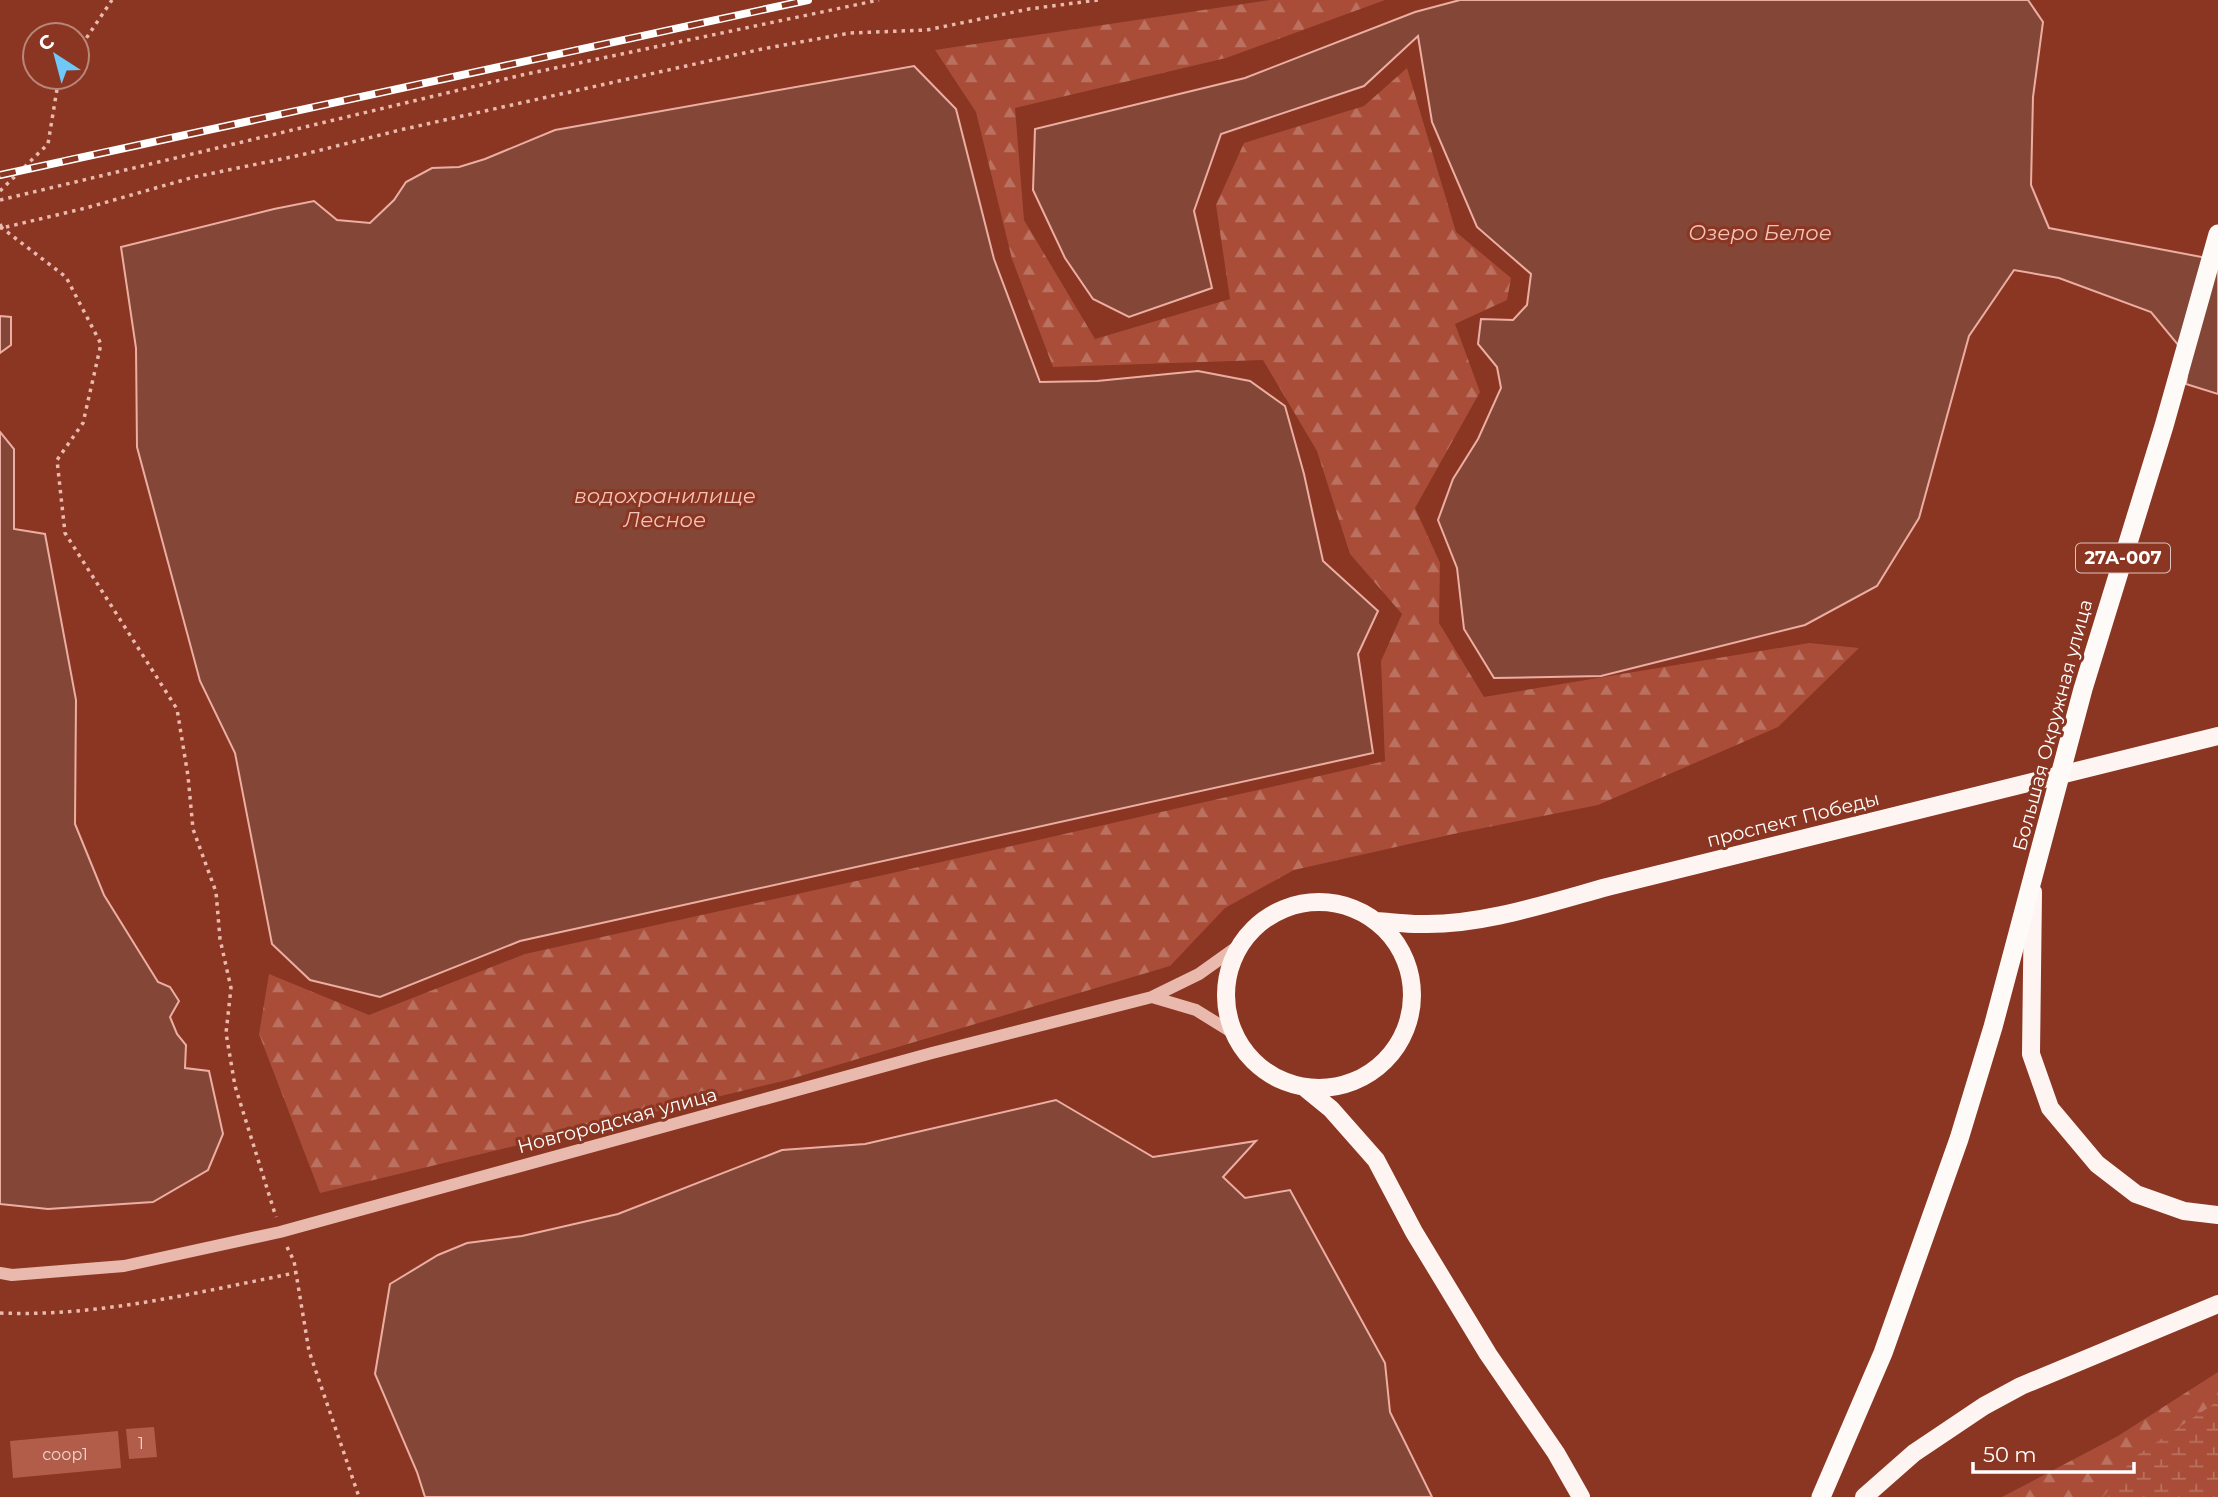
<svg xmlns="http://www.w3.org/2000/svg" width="2218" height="1497" font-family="Montserrat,sans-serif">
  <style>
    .forest { fill: url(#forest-firs) }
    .wetland { fill: url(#wetland-marsh) }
    .water { fill: #844737; stroke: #ecaea2; stroke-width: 2 }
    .building { fill: #b25d4a }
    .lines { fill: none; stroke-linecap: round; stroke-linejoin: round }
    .path { stroke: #eab9ae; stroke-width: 3.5; stroke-dasharray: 3.5 5; stroke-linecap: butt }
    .tertiary { stroke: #eab9ae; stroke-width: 12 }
    .primary { stroke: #fef5f2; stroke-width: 18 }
    .trunk { stroke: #fefaf8; stroke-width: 19 }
    .rail-casing { stroke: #fff; stroke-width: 8 }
    .rail { stroke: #8a3622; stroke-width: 5; stroke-dasharray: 16; stroke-linecap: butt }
    .labels { text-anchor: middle; stroke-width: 6; stroke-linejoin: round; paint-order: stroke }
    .number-label { font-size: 16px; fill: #ecd6d2 }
    .shield { fill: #8a3622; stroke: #dcc3bd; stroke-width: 2 }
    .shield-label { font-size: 18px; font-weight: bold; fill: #fff }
    .street-label { font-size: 19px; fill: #fff; stroke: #8a3622 }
    .water-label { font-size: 21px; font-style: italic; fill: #f2c3b9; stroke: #8a3622 }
  </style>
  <defs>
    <pattern id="forest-firs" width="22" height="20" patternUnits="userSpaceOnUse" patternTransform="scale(1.75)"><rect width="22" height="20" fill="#a94d38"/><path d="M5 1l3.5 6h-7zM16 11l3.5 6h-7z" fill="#ba7160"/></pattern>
    <pattern id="wetland-marsh" width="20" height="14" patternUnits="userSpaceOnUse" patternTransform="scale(1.75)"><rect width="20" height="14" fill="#a94d38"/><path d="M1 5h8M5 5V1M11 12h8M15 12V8" fill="none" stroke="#ba7160"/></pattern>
  </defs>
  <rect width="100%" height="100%" fill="#8a3622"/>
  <path class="forest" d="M 1270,0 L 1385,0 L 1226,58 L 1015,108 L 1024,220 L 1095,339 L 1230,299 L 1216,205 L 1244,143 L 1364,106 L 1407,68 L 1456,232 L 1511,278 L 1507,300 L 1455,324 L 1480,392 L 1415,508 L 1440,563 L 1439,623 L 1484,697 L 1809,643 L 1859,648 L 1778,727 L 1598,805 L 1458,833 L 1294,870 L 1225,908 L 1170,966 L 787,1080 L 320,1193 L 259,1034 L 269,974 L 369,1015 L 525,954 L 888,874 L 1385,761 L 1381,661 L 1402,614 L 1350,554 L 1317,451 L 1263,360 L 1053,367 L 1012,259 L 976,112 L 935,50 Z
    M 2218,1372 L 2218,1497 L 2002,1497 L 2118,1436 Z"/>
  <path class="wetland" d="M 2218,1401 L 2218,1497 L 2103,1497 L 2133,1458 Z"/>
  <path class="water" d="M 1460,0 L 2028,0 L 2043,22 L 2033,97 L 2031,185 L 2049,228 L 2212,259 L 2218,257 L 2218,394 L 2186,384 L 2189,358 L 2151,312 L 2059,278 L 2014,270 L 1969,336 L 1919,518 L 1877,586 L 1805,625 L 1601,676 L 1494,678 L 1464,629 L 1457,568 L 1438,520 L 1453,479 L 1478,439 L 1501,388 L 1497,367 L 1478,344 L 1481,319 L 1513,320 L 1527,305 L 1531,274 L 1477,227 L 1432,122 L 1418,36 L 1364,86 L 1221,134 L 1194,211 L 1212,288 L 1129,317 L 1093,299 L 1065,258 L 1033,190 L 1035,129 L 1245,78 L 1415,12 Z
    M 914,66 L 956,109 L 994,259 L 1040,382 L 1097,381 L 1198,371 L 1250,381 L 1285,406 L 1304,474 L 1323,561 L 1378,611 L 1358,654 L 1373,753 L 520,941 L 380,997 L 310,980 L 272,944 L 235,753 L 200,681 L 137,447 L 136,348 L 121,247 L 274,209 L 314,201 L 337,220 L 370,223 L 394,200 L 406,182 L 432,168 L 459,167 L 485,159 L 555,130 Z
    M 0,316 L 11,317 L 11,345 L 0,353 Z
    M 0,432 L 14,449 L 14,529 L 45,534 L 76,700 L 75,824 L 104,895 L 158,982 L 170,987 L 179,1001 L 170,1017 L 177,1034 L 186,1045 L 185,1068 L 209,1071 L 223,1134 L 208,1170 L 153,1202 L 48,1209 L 0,1204 Z
    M 1056,1100 L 1153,1157 L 1256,1141 L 1223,1177 L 1245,1198 L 1290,1190 L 1385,1363 L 1390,1412 L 1432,1497 L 425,1497 L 417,1472 L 375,1374 L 390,1284 L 438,1255 L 467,1243 L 522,1236 L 618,1214 L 782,1150 L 865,1144 Z"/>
  <path class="building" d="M 154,1427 L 157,1457 L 129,1459 L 126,1429 Z
    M 118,1431 L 121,1468 L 13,1478 L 10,1441 Z"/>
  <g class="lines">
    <path class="path" d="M 77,52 L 112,0
      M 0,191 L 48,144 L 59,77
      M 0,200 L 522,75 L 879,0
      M 0,224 L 2,228 L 86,208 L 194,177 L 301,155 L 400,130 L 762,49 L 850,33 L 927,30 L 1029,9 L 1098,0
      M 0,228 L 2,228 L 66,277 L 101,344 L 83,423 L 57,460 L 65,533 L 177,709 L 188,776 L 193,829 L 216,892 L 220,939 L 231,988 L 226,1033 L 235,1086 L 276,1217
      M 287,1247 L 294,1261 L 309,1351 L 359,1497
      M 0,1313 C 100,1317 198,1292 295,1273"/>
    <path class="tertiary" d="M 1152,997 L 1196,1010 L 1233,1033
      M 0,1273 L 12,1275 L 124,1266 L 280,1232 L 932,1053 L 1152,997 L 1199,974 L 1241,944"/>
    <path class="primary" d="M 2033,892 L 2031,1054 L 2050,1108 L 2097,1164 L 2136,1194 L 2184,1211 L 2218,1215
      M1226 995a93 93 0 1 1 186 0a93 93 0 1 1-186 0Z
      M 1377,921 C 1391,922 1406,924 1420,924 C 1480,926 1549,903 1607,887 L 2218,736
      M 1304,1087 L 1331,1109 L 1376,1160 L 1414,1232 L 1488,1354 L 1556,1453 L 1581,1497
      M 1864,1497 L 1914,1453 L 1984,1406 L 2021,1386 L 2218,1304"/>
    <path class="trunk" d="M 1821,1497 L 1883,1353 L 1959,1139 L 1993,1027 L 2083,689 L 2164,426 L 2218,234"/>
    <defs>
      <path id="rail" d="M 0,175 L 808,0"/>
    </defs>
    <use href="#rail" class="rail-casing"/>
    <use href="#rail" class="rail"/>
  </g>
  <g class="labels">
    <g class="number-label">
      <text x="141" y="1449">1</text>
      <text x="65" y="1460">соор1</text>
    </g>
    <rect class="shield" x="2076" y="543.5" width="94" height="29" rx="5"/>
    <g class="shield-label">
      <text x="2123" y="564">27А-007</text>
    </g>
    <g class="street-label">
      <text transform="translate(2052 725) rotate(-75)" y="7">Большая Окружная улица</text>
      <text transform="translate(1793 819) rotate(-14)" y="7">проспект Победы</text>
      <text transform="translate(617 1120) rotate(-15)" y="7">Новгородская улица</text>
    </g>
    <g class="water-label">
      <text x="1760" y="240">Озеро Белое</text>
      <text x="665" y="503">водохранилище<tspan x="665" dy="24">Лесное</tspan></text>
    </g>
  </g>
  <g transform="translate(56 56) rotate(324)"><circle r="33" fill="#8a3622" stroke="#b9867a" stroke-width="2"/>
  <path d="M0-5L12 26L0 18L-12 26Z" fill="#6fc8f7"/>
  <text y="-10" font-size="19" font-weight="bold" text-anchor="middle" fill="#ffffff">С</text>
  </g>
  <path d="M1973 1462v10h161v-10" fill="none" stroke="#ffffff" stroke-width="3.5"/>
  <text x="1983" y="1462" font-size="21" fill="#ffffff" stroke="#8a3622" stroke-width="5" paint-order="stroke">50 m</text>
</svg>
